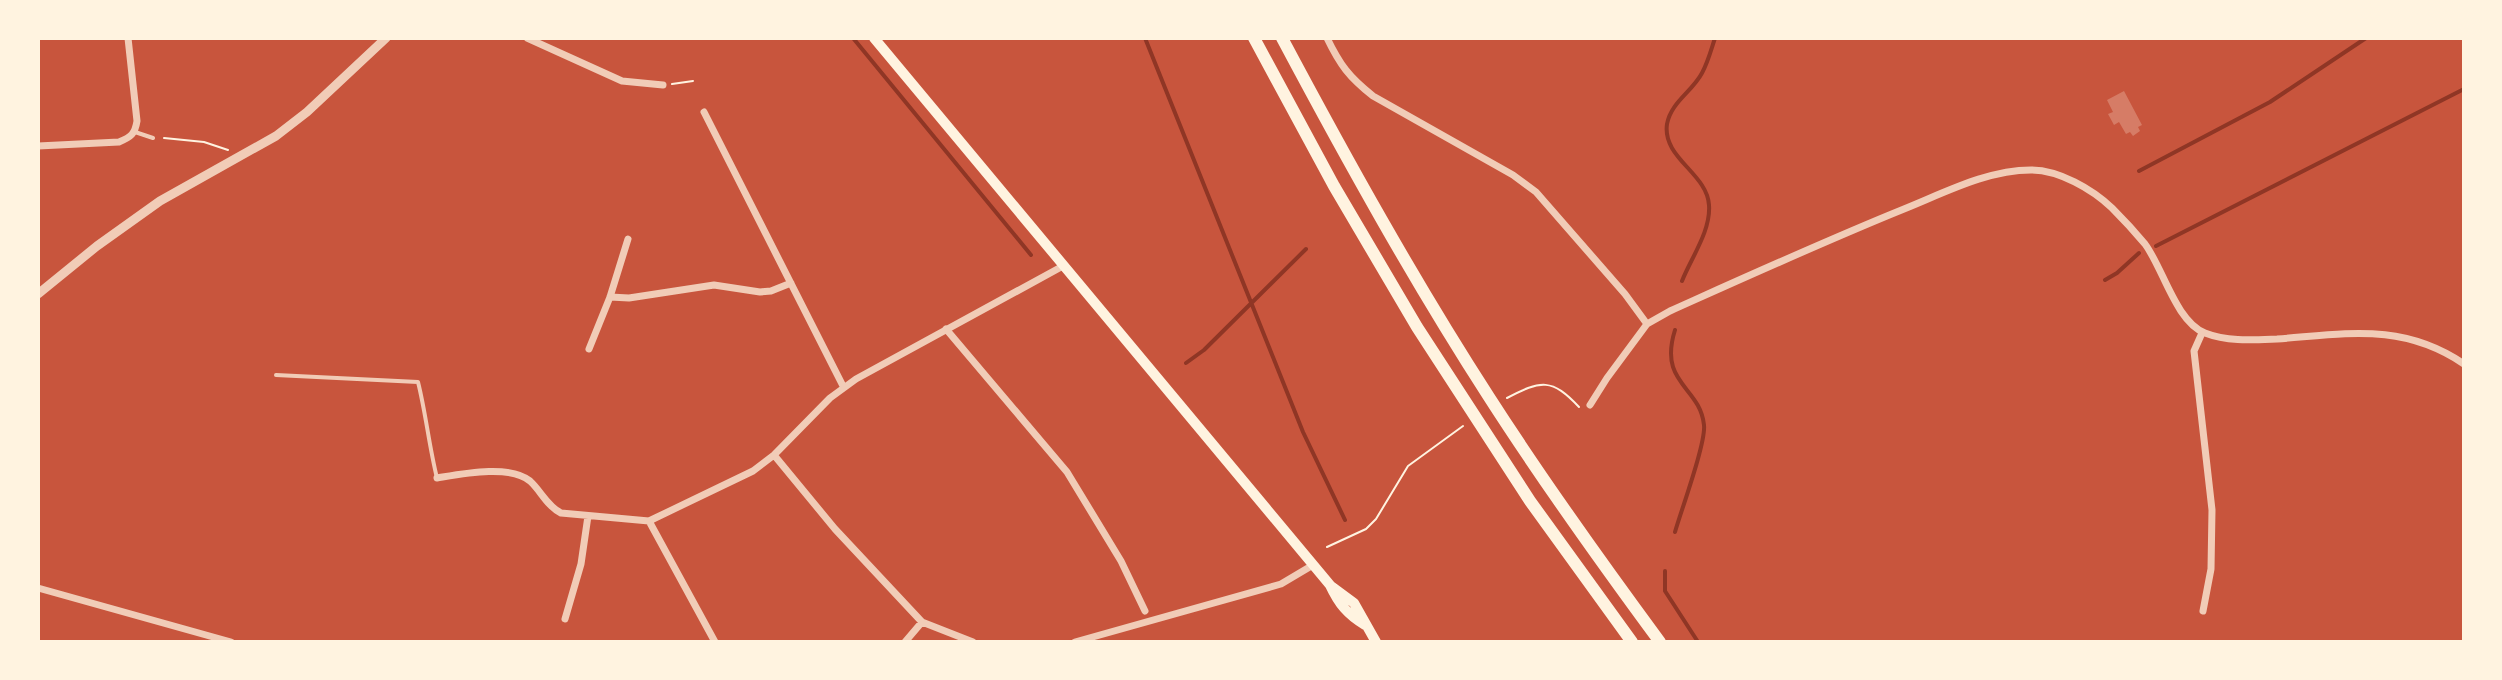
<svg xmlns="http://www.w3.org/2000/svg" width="2502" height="680" font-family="'Work Sans',sans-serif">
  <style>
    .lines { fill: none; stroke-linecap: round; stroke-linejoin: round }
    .stream { stroke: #8f3625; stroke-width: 4 }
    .building { fill: #d67c66 }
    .path { stroke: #fff3e0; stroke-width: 2 }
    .service { stroke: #f1ccb7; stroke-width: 4 }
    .minor { stroke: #f1ccb7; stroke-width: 7 }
    .tertiary { stroke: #f1ccb7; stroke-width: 9 }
    .secondary { stroke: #fff3e0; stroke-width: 10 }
    .trunk { stroke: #fff3e0; stroke-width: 12 }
  </style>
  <rect width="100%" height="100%" fill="#c8553d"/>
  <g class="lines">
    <path class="stream" d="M 853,38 L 1031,255
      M 1145,38 L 1303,432 L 1345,520
      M 2139,171 L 2270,102 L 2366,38
      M 2156,246 L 2464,89
      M 2105,280 L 2117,273 L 2139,253
      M 1682,281 C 1691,258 1711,231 1709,205 C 1707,173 1662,158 1667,124 C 1671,102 1692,92 1702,73 C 1708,62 1711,50 1715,38
      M 1675,330 C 1658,384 1700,386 1704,425 C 1706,443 1681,511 1675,532
      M 1186,363 L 1204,350 L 1306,249
      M 1665,571 L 1665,591 L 1698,642"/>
  </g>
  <path class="building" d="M 2124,91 L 2142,125 L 2138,127 L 2140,131 L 2133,136 L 2130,132 L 2126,134 L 2119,122 L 2114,125 L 2108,114 L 2113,112 L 2107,100 Z"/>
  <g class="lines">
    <path class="path" d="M 672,84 L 693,81
      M 164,138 L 204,142 L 228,150
      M 1507,398 C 1541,380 1552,378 1579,407
      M 1327,547 L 1366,529 L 1376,519 L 1408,466 L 1463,426"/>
    <path class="service" d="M 135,132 L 153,138
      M 276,375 L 418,382 C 426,414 429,446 437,478"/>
    <path class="minor" d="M 527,38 L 622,81 L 663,85
      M 1327,38 C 1340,65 1349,77 1373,96 L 1513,175 L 1536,192 L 1625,294 L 1647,324
      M 704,112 L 843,386
      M 38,146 L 119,142 C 131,137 135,134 137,121 L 128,38
      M 610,297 L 629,298 L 714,285 L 760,292 L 771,291 L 791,283
      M 946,329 L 1067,472 L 1121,561 L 1145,611
      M 2202,333 L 2194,351 L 2212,510 L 2211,569 L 2203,611
      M 589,349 L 610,297 L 628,239
      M 1590,405 L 1607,378 L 1647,324 L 1670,311 C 1748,276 1825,241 1904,209 C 1944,193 1987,170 2031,170 C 2059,170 2092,189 2112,208 C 2123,219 2135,232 2145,244 C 2163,268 2176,322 2205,333 C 2228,342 2253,340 2277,339 C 2346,334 2402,322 2464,364
      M 774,455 L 835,529 L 922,622 L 973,642
      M 437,478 C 461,474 510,464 530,481 C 541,491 547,506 561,513 L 649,521 L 753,471 L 774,455 L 830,398 L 856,379 L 1063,266
      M 649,521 L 715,642
      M 38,588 L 231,642
      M 565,619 L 581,564 L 588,516
      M 905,642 L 922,622
      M 1075,642 L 1281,584 L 1313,565"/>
    <path class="tertiary" d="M 38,294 L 97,246 L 160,201 L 276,136 L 307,112 L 386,38"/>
    <path class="secondary" d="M 874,38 L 1330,585 C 1339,604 1347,614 1365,625
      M 1331,586 L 1354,603 L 1376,642"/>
    <path class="trunk" d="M 1254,38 L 1334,186 L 1417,327 L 1530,501 L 1632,642
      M 1282,38 C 1347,160 1414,281 1489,397 C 1543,481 1601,562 1660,642"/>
  </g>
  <rect width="2502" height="680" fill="none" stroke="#fff3e0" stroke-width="80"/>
</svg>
